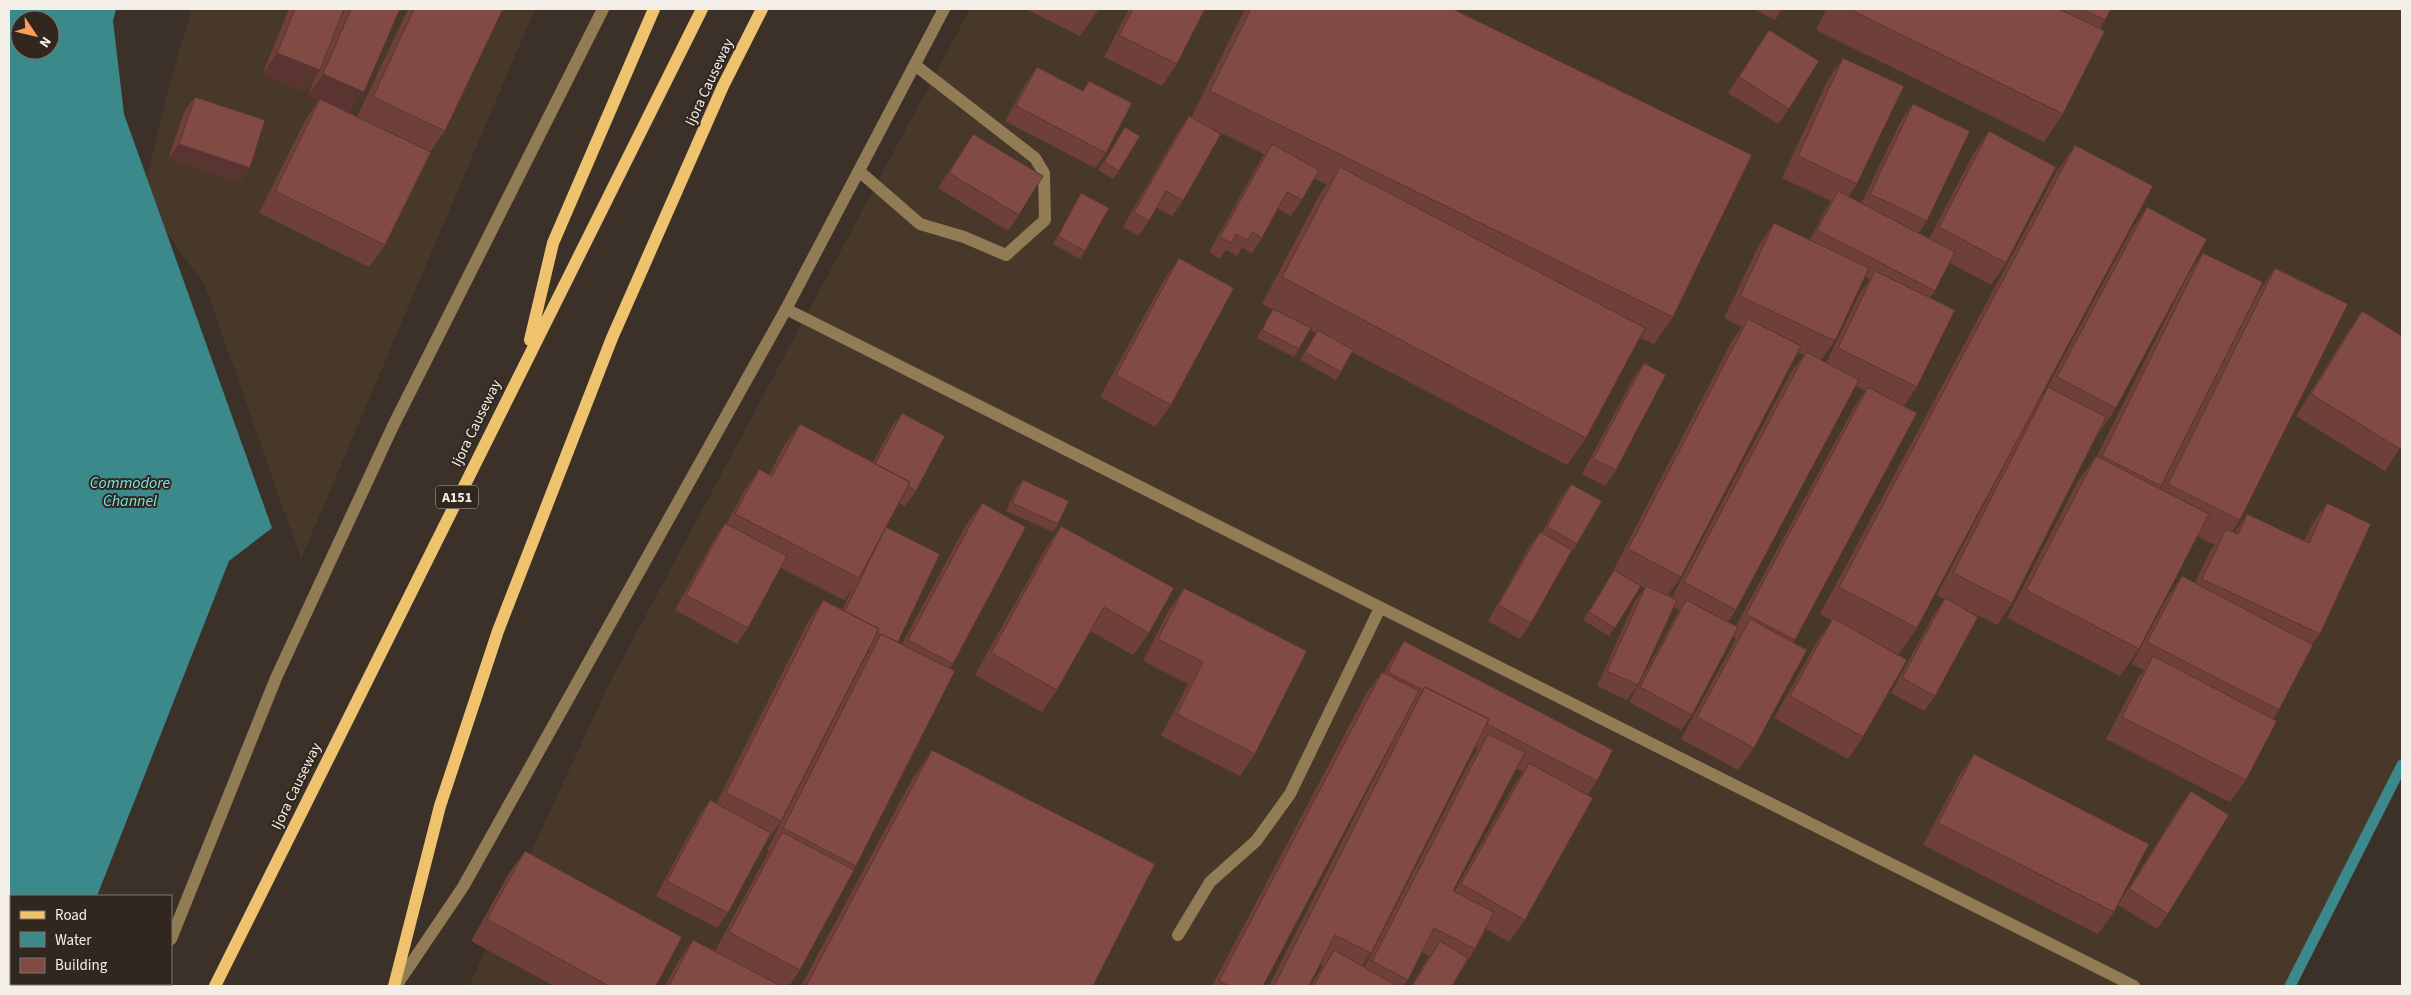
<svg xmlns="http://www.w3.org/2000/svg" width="2411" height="995" font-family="'Source Sans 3',sans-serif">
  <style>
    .built { fill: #473829 }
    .water { fill: #3c898b; fill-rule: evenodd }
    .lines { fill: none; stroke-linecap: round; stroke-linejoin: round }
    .stream { stroke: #3c898b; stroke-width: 11 }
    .minor { stroke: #917c55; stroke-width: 12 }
    .major { stroke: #efc36e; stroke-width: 12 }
    .wall { fill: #6f403a; fill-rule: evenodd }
    .shaded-wall { fill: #5a3430 }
    .building { fill: #814b44; stroke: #5a3430 }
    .labels { text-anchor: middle; stroke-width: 4; stroke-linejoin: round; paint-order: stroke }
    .shield { fill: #31271e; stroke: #bab2ab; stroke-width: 1 }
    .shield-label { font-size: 14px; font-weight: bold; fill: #f4eee8 }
    .street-label { font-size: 15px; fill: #f4eee8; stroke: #31271e }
    .water-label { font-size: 16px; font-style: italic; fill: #70e4e7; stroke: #31271e }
  </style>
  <rect width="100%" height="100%" fill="#3b3128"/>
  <path class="built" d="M 192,9 L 535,9 L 301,559 L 205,286 L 142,198 L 169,85 Z
    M 970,9 L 2402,9 L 2402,772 L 2291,986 L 469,986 L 608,686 Z"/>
  <path class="water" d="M 9,9 L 116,9 L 113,21 L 124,114 L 272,528 L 229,561 L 97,896 L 11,896 L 11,984 L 87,984 L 87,986 L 9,986 ZM 20,20 L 50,20 L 50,50 L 20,50 Z"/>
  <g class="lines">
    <path class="stream" d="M 2290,986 L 2402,765"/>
    <path class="minor" d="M 859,171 L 920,224 L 964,237 L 1006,255 L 1045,220 L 1044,173 L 1035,158 L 915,65
      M 786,309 L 2134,986
      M 1178,935 L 1210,882 L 1256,841 L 1290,794 L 1380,608
      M 171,939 L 276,678 L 393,426 L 603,9
      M 150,986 L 151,984
      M 396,986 L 463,887 L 786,309 L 944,9"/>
    <path class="major" d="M 530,340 L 553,243 L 654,9
      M 215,986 L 702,9
      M 394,986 L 440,806 L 498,631 L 612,338 L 723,86 L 762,9"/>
  </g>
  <path class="wall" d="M 289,9 L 344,9 L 337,27 L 345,9 L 400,9 L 350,113 L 357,117 L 408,9 L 503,9 L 445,131 L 430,152 L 385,245 L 369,267 L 259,213 L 305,121 L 318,101 L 307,96 L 317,74 L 304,92 L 262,75 Z
    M 1026,9 L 1099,9 L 1080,36 Z
    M 1129,9 L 1205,9 L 1177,64 L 1162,86 L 1104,57 Z
    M 1245,9 L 1453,9 L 1673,317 L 1654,344 L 1640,338 L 1586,438 L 1567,465 L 1352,352 L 1341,372 L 1336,380 L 1300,360 L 1316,333 L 1310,329 L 1299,349 L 1294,357 L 1257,338 L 1268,317 L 1273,310 L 1262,304 L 1320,194 L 1327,185 L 1314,178 L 1302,200 L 1291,216 L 1278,209 L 1262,238 L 1252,253 L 1242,248 L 1237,256 L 1226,250 L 1220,259 L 1209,252 L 1264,154 L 1197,121 L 1183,201 L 1172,216 L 1157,208 L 1149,221 L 1138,236 L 1123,227 L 1178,132 L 1189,116 L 1191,118 Z
    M 1754,9 L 1782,9 L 1775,20 Z
    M 1826,9 L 2111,9 L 2105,20 L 2100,29 L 2063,114 L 2044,142 L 1816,30 Z
    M 1769,30 L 1789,109 L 1778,124 L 1728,93 L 1758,46 Z
    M 1843,58 L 1857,184 L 1848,197 L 1861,204 L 1902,119 L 1913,104 L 1927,221 L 1919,233 L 1929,239 L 1974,153 L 1989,131 L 2006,263 L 1991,285 L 1950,263 L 1935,291 L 1930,298 L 1917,387 L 1904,406 L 1793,643 L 1754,748 L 1738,770 L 1681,739 L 1736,639 L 1733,637 L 1692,715 L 1681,730 L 1629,702 L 1676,616 L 1679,610 L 1674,607 L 1638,685 L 1627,700 L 1597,686 L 1635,601 L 1645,588 L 1641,586 L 1609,636 L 1583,620 L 1613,571 L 1732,341 L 1742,327 L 1724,318 L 1759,245 L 1774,223 L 1810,240 L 1827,207 L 1831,201 L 1782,178 L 1828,80 ZM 1865,276 L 1870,279 L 1860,293 L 1826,363 L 1821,360 L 1835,341 ZM 1797,352 L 1804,355 L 1790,374 L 1672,597 L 1668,595 L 1681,577 ZM 1856,386 L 1865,391 L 1853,409 L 1736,626 L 1728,622 L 1736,610 Z
    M 1037,67 L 1082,91 L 1089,81 L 1106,153 L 1095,168 L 1005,121 L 1026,83 Z
    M 195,97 L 250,168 L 239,183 L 168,159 L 184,112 Z
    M 1125,127 L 1119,171 L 1113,179 L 1098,170 Z
    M 973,134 L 1019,215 L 1008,231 L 938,188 L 963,149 Z
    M 2075,145 L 2037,403 L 2046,390 L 2132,229 L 2147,207 L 2116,408 L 2101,430 L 2100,430 L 2012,603 L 1997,625 L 1961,607 L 1935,696 L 1924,711 L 1891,693 L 1934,614 L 1945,599 L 1937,595 L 2008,458 L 1917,628 L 1898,655 L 1863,737 L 1848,759 L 1774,718 L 1818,640 L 1832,621 L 1820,614 L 2056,173 Z
    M 1081,193 L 1085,251 L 1080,259 L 1053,244 L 1076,201 Z
    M 2203,253 L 2161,486 L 2159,489 L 2160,489 L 2256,296 L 2275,268 L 2240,520 L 2232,532 L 2234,533 L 2247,514 L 2304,541 L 2312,525 L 2327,503 L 2320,634 L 2312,644 L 2279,710 L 2273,719 L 2246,780 L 2230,802 L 2106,739 L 2138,678 L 2144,670 L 2132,664 L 2167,598 L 2182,576 L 2195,583 L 2210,551 L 2215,545 L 2197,536 L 2139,649 L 2120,676 L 2007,618 L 2077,483 L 2096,456 L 2097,456 L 2188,275 Z
    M 1179,258 L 1171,405 L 1155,427 L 1100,397 L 1164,280 Z
    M 2362,311 L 2402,445 L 2385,471 L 2296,416 L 2347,333 Z
    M 1644,363 L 1616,470 L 1605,486 L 1582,474 L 1633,379 Z
    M 902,413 L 916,491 L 905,506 L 899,503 L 886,527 L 898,642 L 902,644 L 966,525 L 982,503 L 953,664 L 950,668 L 856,866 L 800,970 L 789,986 L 665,986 L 678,962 L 693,940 L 715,951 L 769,851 L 767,850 L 866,656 L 870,650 L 868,650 L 781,821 L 766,843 L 728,913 L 717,928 L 656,896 L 699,816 L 710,800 L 716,804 L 808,622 L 823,600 L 842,610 L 854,586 L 844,600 L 781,568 L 748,628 L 737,644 L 675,610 L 715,538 L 725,523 L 727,523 L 744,491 L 759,469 L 769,475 L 784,446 L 800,424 L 873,462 L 891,428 Z
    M 1023,480 L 1058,524 L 1053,532 L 1006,511 L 1017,487 Z
    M 1571,484 L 1577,544 L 1569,556 L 1531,623 L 1520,639 L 1488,621 L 1529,547 L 1540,532 L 1542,533 L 1560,499 Z
    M 1061,526 L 1149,633 L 1133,655 L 1090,631 L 1057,690 L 1042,712 L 975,675 L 1046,548 Z
    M 1184,588 L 1255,754 L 1240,776 L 1161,736 L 1188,684 L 1143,661 L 1169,610 Z
    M 1404,641 L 1597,781 L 1587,795 L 1525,920 L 1509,942 L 1486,929 L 1475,949 L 1452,986 L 1411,986 L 1429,956 L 1422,952 L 1408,980 L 1403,986 L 1310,986 L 1323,966 L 1320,964 L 1309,986 L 1269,986 L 1398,731 L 1263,986 L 1212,986 L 1366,694 L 1382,672 L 1384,673 L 1389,663 ZM 1475,747 L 1478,749 L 1473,756 L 1364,968 L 1362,966 L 1371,953 ZM 1516,769 L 1523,772 L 1514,785 L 1454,892 L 1453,891 Z
    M 932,750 L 1093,986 L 801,986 L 913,778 Z
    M 1974,754 L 2114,912 L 2098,934 L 1923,845 L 1959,776 Z
    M 2191,791 L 2168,914 L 2157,929 L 2118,905 L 2180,806 Z
    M 525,851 L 656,986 L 554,986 L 471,941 L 509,873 Z"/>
  <path class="shaded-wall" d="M 277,53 L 320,70 L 304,92 L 262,75 Z
    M 323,74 L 364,92 L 349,114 L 320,99 L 318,101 L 307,96 Z
    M 179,144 L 250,168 L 239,183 L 168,159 Z"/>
  <path class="building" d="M 295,9 L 344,9 L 320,70 L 277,53 Z
    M 351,9 L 400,9 L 364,92 L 323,74 Z
    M 414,9 L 503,9 L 445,131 L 373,97 Z
    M 1133,9 L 1205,9 L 1177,64 L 1119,35 Z
    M 1251,9 L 1453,9 L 1752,155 L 1673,317 L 1210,91 Z
    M 1849,9 L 2059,9 L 2105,31 L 2063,114 Z
    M 2082,9 L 2111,9 L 2105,20 Z
    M 1769,30 L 1819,61 L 1789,109 L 1739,77 Z
    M 1843,58 L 1904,86 L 1857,184 L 1798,156 Z
    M 1037,67 L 1083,91 L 1089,81 L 1132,103 L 1106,153 L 1016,106 Z
    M 195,97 L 265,120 L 250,168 L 179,144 Z
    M 320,99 L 431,152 L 385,245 L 275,191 Z
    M 1913,104 L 1970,131 L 1927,221 L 1870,194 Z
    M 1189,116 L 1221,134 L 1183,201 L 1166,191 L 1149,221 L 1134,212 Z
    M 1125,127 L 1140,136 L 1119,171 L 1104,162 Z
    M 1989,131 L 2056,167 L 2006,263 L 1939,227 Z
    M 973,134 L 1043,176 L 1019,215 L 949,173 Z
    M 1272,144 L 1319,170 L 1302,200 L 1287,192 L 1262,238 L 1252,232 L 1248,240 L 1236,234 L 1231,243 L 1220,237 Z
    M 2075,145 L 2153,186 L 1917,628 L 1839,587 Z
    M 1340,167 L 1645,328 L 1586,438 L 1282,277 Z
    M 1838,191 L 1955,252 L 1935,291 L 1817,230 Z
    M 1081,193 L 1109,208 L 1085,251 L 1058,236 Z
    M 2147,207 L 2207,239 L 2116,408 L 2057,377 Z
    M 1774,223 L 1869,268 L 1835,341 L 1740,296 Z
    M 2203,253 L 2263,282 L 2161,486 L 2102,456 Z
    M 1179,258 L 1234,288 L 1171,405 L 1116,375 Z
    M 2275,268 L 2348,304 L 2240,520 L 2168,484 Z
    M 1875,271 L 1955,310 L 1917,387 L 1838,348 Z
    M 1273,309 L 1311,328 L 1299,349 L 1262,330 Z
    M 2362,311 L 2402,336 L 2402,445 L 2400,449 L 2311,394 Z
    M 1748,319 L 1801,346 L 1681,577 L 1628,549 Z
    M 1318,330 L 1353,350 L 1341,372 L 1305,352 Z
    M 1806,352 L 1859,380 L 1736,610 L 1684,582 Z
    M 1644,363 L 1666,375 L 1616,470 L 1593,459 Z
    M 1868,387 L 1917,413 L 1795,640 L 1746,614 Z
    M 2048,387 L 2106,417 L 2012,603 L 1953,573 Z
    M 902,413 L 945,436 L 916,491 L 908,486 L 910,482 L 875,464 Z
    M 800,424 L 910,482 L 859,578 L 735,514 L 759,469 L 772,476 Z
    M 2096,456 L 2209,514 L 2139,649 L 2026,590 Z
    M 1023,480 L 1069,501 L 1058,524 L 1012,503 Z
    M 1571,484 L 1602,501 L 1577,544 L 1547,527 Z
    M 982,503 L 1026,527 L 953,664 L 908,640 Z
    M 2327,503 L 2371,524 L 2320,634 L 2202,579 L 2226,529 L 2238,534 L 2247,514 L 2309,543 Z
    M 725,523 L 787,556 L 748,628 L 686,595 Z
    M 1061,526 L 1174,588 L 1149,633 L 1104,607 L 1057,690 L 991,653 Z
    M 886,527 L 940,554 L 898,642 L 881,634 L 881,635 L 876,633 L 879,629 L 845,611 Z
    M 1540,532 L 1572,550 L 1531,623 L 1498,605 Z
    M 1614,570 L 1641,586 L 1615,628 L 1589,612 Z
    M 2182,576 L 2313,645 L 2279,710 L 2147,642 Z
    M 1646,586 L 1677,600 L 1638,685 L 1607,671 Z
    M 1184,588 L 1307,651 L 1255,754 L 1177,714 L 1203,662 L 1158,639 Z
    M 1945,598 L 1978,617 L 1935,696 L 1902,678 Z
    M 823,600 L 879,629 L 781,821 L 726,793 Z
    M 1686,600 L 1738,627 L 1692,715 L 1640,687 Z
    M 1833,618 L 1907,660 L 1863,737 L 1790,696 Z
    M 1750,619 L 1807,650 L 1754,748 L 1697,717 Z
    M 881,634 L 955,671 L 856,866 L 783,828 Z
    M 1404,641 L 1613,750 L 1597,781 L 1487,724 L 1489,719 L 1425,687 L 1423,690 L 1388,672 Z
    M 2153,656 L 2277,721 L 2246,780 L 2122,717 Z
    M 1382,672 L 1419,691 L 1263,986 L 1230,986 L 1219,981 Z
    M 1425,687 L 1489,719 L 1371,953 L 1335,935 L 1309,986 L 1274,986 Z
    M 1488,734 L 1525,752 L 1453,891 L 1494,912 L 1475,949 L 1434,928 L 1408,980 L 1372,961 Z
    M 932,750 L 1155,864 L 1093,986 L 806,986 Z
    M 1974,754 L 2149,844 L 2114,912 L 1938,823 Z
    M 1529,763 L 1593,798 L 1525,920 L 1461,884 Z
    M 2191,791 L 2229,815 L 2168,914 L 2129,889 Z
    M 710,800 L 771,833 L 728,913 L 667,881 Z
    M 782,832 L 854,870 L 800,970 L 729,932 Z
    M 525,851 L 682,937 L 656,986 L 609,986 L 487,919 Z
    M 693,940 L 781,986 L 669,986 Z
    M 1440,941 L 1468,958 L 1452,986 L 1412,986 Z
    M 1334,950 L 1397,986 L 1313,986 Z"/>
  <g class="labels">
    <rect class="shield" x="436" y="485.5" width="42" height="23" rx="4"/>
    <g class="shield-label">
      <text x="457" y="502">A151</text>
    </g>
    <g class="street-label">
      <text transform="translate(709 82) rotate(-65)" y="5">Ijora Causeway</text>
      <text transform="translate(476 423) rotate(-64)" y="5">Ijora Causeway</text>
      <text transform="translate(296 786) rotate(-64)" y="5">Ijora Causeway</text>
    </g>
    <g class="water-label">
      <text x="130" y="488">Commodore<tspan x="130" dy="18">Channel</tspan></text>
    </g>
  </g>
  <rect width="2411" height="995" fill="none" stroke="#f4eee8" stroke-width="20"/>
  <rect x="10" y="895" width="162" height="90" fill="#31271e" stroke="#7f776f"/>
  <rect x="20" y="911" width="25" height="8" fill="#efc36e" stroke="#7f776f"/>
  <text x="55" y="920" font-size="15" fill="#f4eee8">Road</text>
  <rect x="20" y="932" width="25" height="15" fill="#3c898b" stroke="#7f776f"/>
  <text x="55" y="945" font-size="15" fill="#f4eee8">Water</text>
  <rect x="20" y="958" width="25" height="15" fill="#814b44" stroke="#7f776f"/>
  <text x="55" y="970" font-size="15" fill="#f4eee8">Building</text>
  <g transform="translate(35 35) rotate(125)"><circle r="24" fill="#31271e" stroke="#7f776f"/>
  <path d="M0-4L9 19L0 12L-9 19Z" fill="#ff9b5b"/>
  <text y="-8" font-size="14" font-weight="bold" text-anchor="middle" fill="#f4eee8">N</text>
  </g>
</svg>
